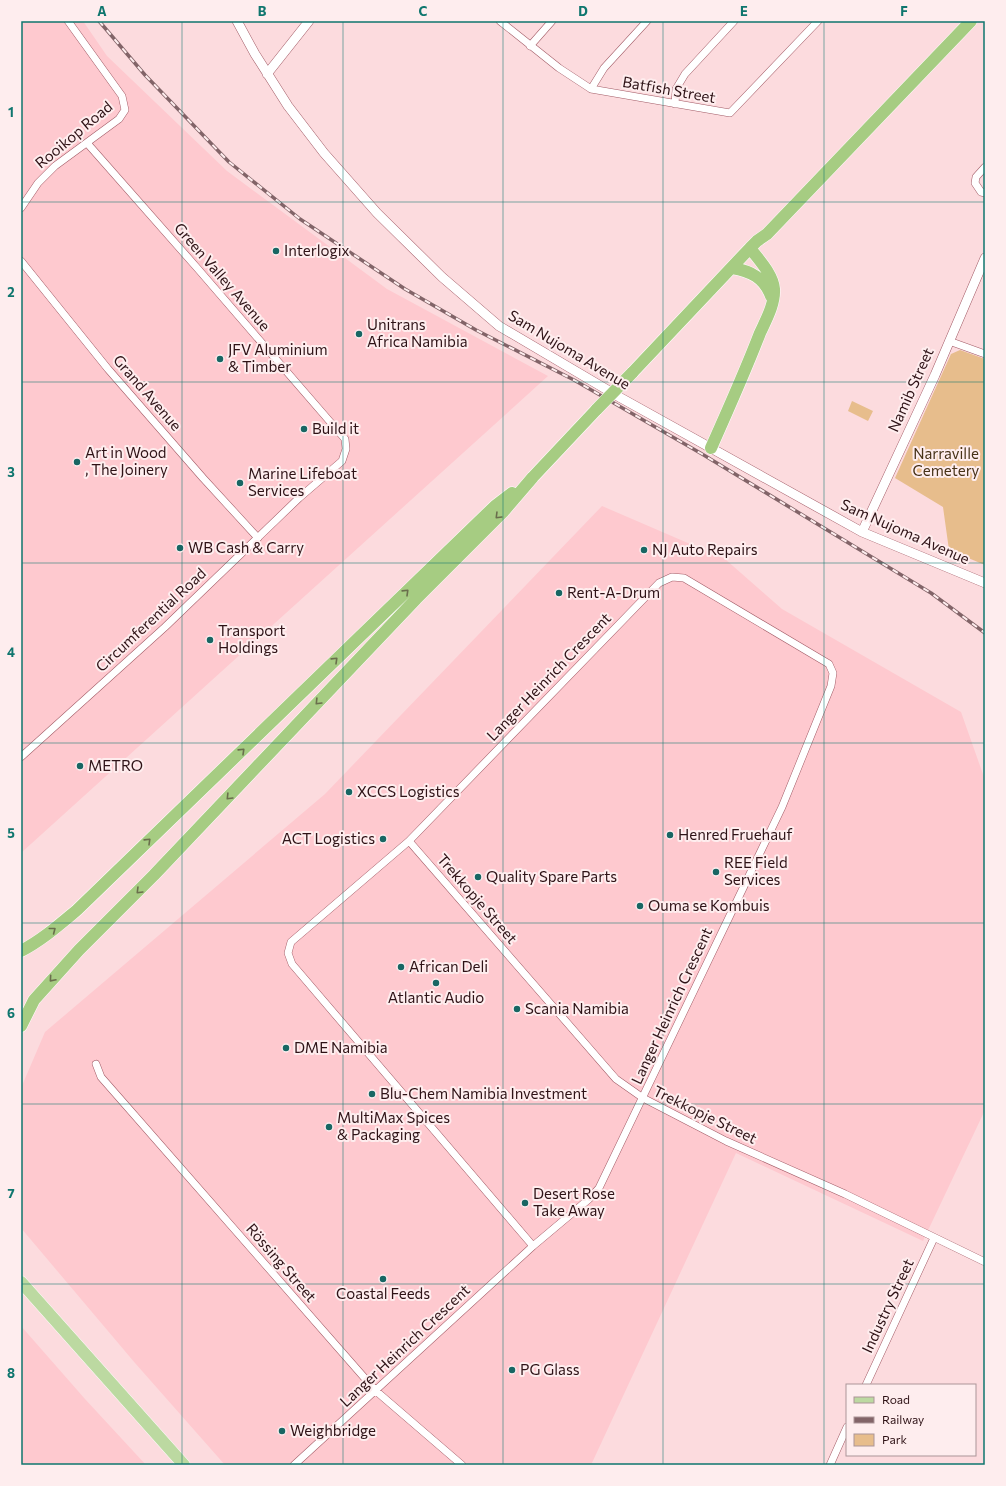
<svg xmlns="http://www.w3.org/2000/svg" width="1006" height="1486" font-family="Commissioner,sans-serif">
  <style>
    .built { fill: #fec9cf }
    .green { fill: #e7bd8c }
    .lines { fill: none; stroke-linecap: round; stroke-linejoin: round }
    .minor-casing { stroke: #a35c67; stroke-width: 8 }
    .tertiary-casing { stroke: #a35c67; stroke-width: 10 }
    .primary-casing { stroke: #fff; stroke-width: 13 }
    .trunk-casing { stroke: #fff; stroke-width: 13 }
    .minor { stroke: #fff; stroke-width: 7 }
    .tertiary { stroke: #fff; stroke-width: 9 }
    .primary { stroke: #bcd9a1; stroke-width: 12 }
    .trunk { stroke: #a6cc82; stroke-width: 12 }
    .rail-casing { stroke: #826468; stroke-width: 3.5 }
    .rail { stroke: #feedee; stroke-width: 2; stroke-dasharray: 6; stroke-linecap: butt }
    .trunk-bridge-casing { stroke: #fff; stroke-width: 13; stroke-linecap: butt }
    .trunk-bridge { stroke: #a6cc82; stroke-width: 12 }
    .oneway { stroke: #6a6f4c }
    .grid { fill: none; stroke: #0f766e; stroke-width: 1; stroke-opacity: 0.55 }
    .poi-dot { fill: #186663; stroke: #feedee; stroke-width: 1.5 }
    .labels { text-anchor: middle; stroke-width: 4; stroke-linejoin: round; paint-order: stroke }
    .street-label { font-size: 15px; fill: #2e1216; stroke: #feedee }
    .poi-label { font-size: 15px; fill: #2e1216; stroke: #feedee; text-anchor: start }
    .park-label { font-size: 15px; fill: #473217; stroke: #feedee }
    .neatline { fill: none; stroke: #0f766e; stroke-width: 1.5 }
    .grid-label { font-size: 13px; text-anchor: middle; font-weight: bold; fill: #0f766e }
  </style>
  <rect width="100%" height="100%" fill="#fcdbde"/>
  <path class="built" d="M 21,21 L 83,21 L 107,56 L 227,171 L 387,289 L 548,376 L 21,853 Z
    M 602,506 L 725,559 L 782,609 L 961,712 L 985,780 L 985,1110 L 923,1241 L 736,1153 L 591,1465 L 225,1465 L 135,1363 L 21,1228 L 21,1088 L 45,1032 L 325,794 Z
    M 21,1326 L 85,1399 L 146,1465 L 21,1465 Z"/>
  <path class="green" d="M 960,350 L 985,359 L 985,565 L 949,550 L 943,507 L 895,478 L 951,354 Z
    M 852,401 L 873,411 L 868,421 L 848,411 Z"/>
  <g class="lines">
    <defs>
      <path id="minor" d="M 500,21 L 559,68 L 591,89 L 730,113 L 818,21
        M 530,46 L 552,21
        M 591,89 L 604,68 L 647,21
        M 675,104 L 676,89 L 685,74 L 734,21
        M 985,167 L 976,177 L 975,183 L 981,192 L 985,193
        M 21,208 L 38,183 L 55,166 L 119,119 L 125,110 L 122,96 L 68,21
        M 21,261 L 108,369 L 203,478 L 258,538
        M 949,341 L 985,354
        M 21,757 L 165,627 L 299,498 L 342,461 L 346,449 L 345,439 L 198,269 L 87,143
        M 409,841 L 616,1079 L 643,1098 L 726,1141 L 845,1194 L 985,1262
        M 96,1064 L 101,1077 L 376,1391 L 462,1465
        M 866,1385 L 934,1238
        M 294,1465 L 533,1246 L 589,1199 L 599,1188 L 782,807 L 831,686 L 833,673 L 829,664 L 684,578 L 672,577 L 659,583 L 409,841 L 291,942 L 288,953 L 292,964 L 533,1246
        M 830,1465 L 847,1427"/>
      <path id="tertiary" d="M 237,21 L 255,54 L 288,106 L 324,153 L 377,213 L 442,277 L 499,326 L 621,398 L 862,532 L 985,583
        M 267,74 L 309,21
        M 862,532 L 935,375 L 985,258"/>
      <path id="primary" d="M 21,1282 L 184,1465"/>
      <path id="trunk" d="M 732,268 C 751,271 764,278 771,296
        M 632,373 L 750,248 L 757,241 L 767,234 L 971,21
        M 711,448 C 728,410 745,372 760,333 C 766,320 775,304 774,289 C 773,274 758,259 750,248
        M 21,951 C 42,940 59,925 77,910 L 495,506 L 512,493
        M 21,1026 L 34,1000 L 79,950 L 154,875 L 416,599 L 503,512 L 533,477 L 597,409"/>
    </defs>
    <use href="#minor" class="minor-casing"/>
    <use href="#tertiary" class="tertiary-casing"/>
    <use href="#primary" class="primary-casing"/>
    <use href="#trunk" class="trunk-casing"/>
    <use href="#minor" class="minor"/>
    <use href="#tertiary" class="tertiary"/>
    <use href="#primary" class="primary"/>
    <use href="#trunk" class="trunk"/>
    <defs>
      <path id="rail" d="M 99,21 L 145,75 L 229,162 L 300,219 L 405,289 L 476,330 L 574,380 L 702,454 L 931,593 L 985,633"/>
    </defs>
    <use href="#rail" class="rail-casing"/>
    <use href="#rail" class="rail"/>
    <defs>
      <path id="trunk-bridge" d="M 597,409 L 632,373"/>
    </defs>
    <use href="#trunk-bridge" class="trunk-bridge-casing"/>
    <use href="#trunk-bridge" class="trunk-bridge"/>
  </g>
  <defs><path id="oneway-chevron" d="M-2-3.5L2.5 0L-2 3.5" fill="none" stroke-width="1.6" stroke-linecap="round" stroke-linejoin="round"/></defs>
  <g class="oneway">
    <use href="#oneway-chevron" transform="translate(498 516) rotate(135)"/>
    <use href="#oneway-chevron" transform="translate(406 592) rotate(-44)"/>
    <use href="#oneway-chevron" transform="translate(335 660) rotate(-44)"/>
    <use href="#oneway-chevron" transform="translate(318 702) rotate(134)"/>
    <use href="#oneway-chevron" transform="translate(242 751) rotate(-44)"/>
    <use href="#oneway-chevron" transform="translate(229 797) rotate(134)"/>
    <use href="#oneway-chevron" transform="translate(148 841) rotate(-44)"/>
    <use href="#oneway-chevron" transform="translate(139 891) rotate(135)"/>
    <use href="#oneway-chevron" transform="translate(53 930) rotate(-38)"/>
    <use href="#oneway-chevron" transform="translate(52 979) rotate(131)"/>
  </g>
  <path class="grid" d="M 182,21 L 182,1465M 343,21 L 343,1465M 503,21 L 503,1465M 663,21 L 663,1465M 824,21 L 824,1465M 21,202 L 985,202M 21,382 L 985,382M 21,563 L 985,563M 21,743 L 985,743M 21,923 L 985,923M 21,1104 L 985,1104M 21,1284 L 985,1284"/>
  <g class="poi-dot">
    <circle cx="276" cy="251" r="4"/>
    <circle cx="359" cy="334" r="4"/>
    <circle cx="220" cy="359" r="4"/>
    <circle cx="304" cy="429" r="4"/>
    <circle cx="77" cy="462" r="4"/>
    <circle cx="240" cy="483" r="4"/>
    <circle cx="180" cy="548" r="4"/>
    <circle cx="644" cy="550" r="4"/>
    <circle cx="559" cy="593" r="4"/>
    <circle cx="210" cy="640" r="4"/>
    <circle cx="80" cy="766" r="4"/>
    <circle cx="349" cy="792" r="4"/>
    <circle cx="670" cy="835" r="4"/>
    <circle cx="383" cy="839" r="4"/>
    <circle cx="716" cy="872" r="4"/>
    <circle cx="478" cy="877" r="4"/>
    <circle cx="640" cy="906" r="4"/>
    <circle cx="401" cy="967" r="4"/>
    <circle cx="436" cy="983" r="4"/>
    <circle cx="517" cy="1009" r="4"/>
    <circle cx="286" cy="1048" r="4"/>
    <circle cx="372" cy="1094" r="4"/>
    <circle cx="329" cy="1127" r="4"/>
    <circle cx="525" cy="1203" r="4"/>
    <circle cx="383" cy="1279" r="4"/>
    <circle cx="512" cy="1370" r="4"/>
    <circle cx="282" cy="1431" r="4"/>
  </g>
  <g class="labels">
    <g class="street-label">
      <text transform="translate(669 90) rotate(10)" y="5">Batfish Street</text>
      <text transform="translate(74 135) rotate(-40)" y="5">Rooikop Road</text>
      <text transform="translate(222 277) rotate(49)" y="5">Green Valley Avenue</text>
      <text transform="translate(569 350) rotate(31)" y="5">Sam Nujoma Avenue</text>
      <text transform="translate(911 390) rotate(-66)" y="5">Namib Street</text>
      <text transform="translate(147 393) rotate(49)" y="5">Grand Avenue</text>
      <text transform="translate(905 532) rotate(24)" y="5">Sam Nujoma Avenue</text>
      <text transform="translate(151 620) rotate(-43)" y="5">Circumferential Road</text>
      <text transform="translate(549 677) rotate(-46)" y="5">Langer Heinrich Crescent</text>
      <text transform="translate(477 899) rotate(49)" y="5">Trekkopje Street</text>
      <text transform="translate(672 1006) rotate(-65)" y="5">Langer Heinrich Crescent</text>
      <text transform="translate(705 1115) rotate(26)" y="5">Trekkopje Street</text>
      <text transform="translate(281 1263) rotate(49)" y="5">Rössing Street</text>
      <text transform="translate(888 1306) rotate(-65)" y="5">Industry Street</text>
      <text transform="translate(405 1346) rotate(-43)" y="5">Langer Heinrich Crescent</text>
    </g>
    <g class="poi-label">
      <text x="284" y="256">Interlogix</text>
      <text x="367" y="330">Unitrans<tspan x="367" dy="17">Africa Namibia</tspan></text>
      <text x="228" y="355">JFV Aluminium<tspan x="228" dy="17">&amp; Timber</tspan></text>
      <text x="312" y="434">Build it</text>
      <text x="85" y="458">Art in Wood<tspan x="85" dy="17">, The Joinery</tspan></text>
      <text x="248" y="479">Marine Lifeboat<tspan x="248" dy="17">Services</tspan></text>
      <text x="188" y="553">WB Cash &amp; Carry</text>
      <text x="652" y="555">NJ Auto Repairs</text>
      <text x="567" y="598">Rent-A-Drum</text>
      <text x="218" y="636">Transport<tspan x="218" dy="17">Holdings</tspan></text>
      <text x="88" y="771">METRO</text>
      <text x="357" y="797">XCCS Logistics</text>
      <text x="678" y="840">Henred Fruehauf</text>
      <text x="375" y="844" text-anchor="end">ACT Logistics</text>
      <text x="724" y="868">REE Field<tspan x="724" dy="17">Services</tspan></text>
      <text x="486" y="882">Quality Spare Parts</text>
      <text x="648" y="911">Ouma se Kombuis</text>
      <text x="409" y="972">African Deli</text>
      <text x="436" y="1003" text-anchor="middle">Atlantic Audio</text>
      <text x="525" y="1014">Scania Namibia</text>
      <text x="294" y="1053">DME Namibia</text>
      <text x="380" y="1099">Blu-Chem Namibia Investment</text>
      <text x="337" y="1123">MultiMax Spices<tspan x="337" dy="17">&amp; Packaging</tspan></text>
      <text x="533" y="1199">Desert Rose<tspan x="533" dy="17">Take Away</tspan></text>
      <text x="383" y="1299" text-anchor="middle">Coastal Feeds</text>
      <text x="520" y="1375">PG Glass</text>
      <text x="290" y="1436">Weighbridge</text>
    </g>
    <g class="park-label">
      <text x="946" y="459">Narraville<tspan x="946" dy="17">Cemetery</tspan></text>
    </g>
  </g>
  <rect width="1006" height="1486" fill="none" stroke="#feedee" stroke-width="44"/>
  <rect x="846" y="1384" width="130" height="72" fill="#feedee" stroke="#ab9598"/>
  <rect x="854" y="1397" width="20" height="6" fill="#bcd9a1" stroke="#ab9598"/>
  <text x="882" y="1404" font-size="12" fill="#2e1216">Road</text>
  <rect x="854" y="1417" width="20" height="6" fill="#826468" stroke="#ab9598"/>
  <text x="882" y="1424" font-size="12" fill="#2e1216">Railway</text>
  <rect x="854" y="1434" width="20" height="12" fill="#e7bd8c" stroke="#ab9598"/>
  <text x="882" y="1444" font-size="12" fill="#2e1216">Park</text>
  <rect x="22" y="22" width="962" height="1442" class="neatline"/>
  <g class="grid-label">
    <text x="102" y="16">A</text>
    <text x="262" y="16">B</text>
    <text x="423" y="16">C</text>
    <text x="583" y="16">D</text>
    <text x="744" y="16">E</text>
    <text x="904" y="16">F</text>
    <text x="11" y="117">1</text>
    <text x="11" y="297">2</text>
    <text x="11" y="477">3</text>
    <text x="11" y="657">4</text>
    <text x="11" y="838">5</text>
    <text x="11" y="1018">6</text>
    <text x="11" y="1198">7</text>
    <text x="11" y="1378">8</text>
  </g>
</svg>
